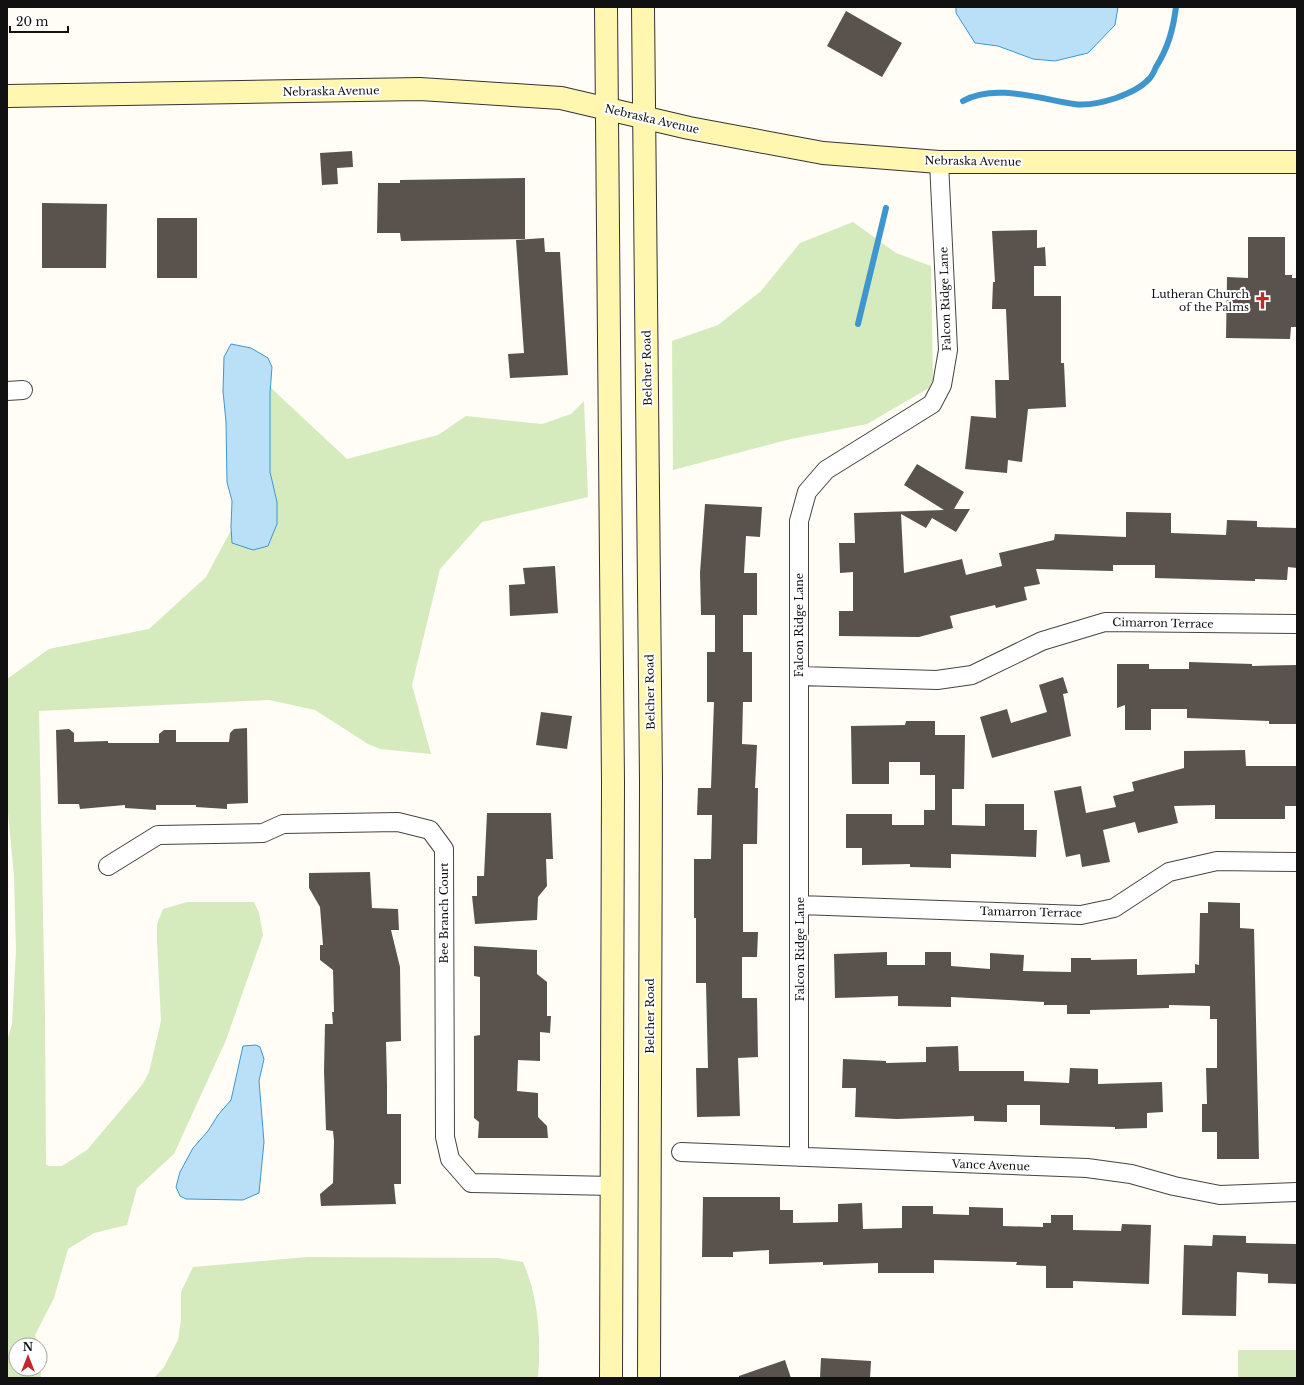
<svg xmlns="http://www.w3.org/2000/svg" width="1304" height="1385" font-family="'Libre Baskerville',serif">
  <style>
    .green { fill: #d5ebbd }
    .water { fill: #b9e0f7; stroke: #3f96cf }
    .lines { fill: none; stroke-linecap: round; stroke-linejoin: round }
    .stream { stroke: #3f96cf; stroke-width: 6 }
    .building { fill: #5a524d }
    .street-casing { stroke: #444; stroke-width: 20 }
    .secondary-casing { stroke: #333; stroke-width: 24 }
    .street { stroke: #fff; stroke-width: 18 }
    .secondary { stroke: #fff6b0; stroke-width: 22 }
    .labels { text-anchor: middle; stroke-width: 4; stroke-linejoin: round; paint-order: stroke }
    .street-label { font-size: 11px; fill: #111; stroke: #fff }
    .poi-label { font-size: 11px; fill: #111; stroke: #fff; text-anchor: end }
  </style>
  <rect width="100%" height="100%" fill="#fffdf5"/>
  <path class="green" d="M 853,222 L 896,253 L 931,266 L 933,380 L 929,388 L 867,424 L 791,439 L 673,470 L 672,341 L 718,325 L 761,291 L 800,243 Z
    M 270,387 L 347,459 L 438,435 L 466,416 L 542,424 L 571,414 L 584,401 L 588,497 L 482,522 L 440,569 L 412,685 L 431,754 L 380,749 L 368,744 L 315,710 L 269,700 L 39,711 L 45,1015 L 46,1164 L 48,1166 L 62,1166 L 87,1150 L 142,1085 L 149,1072 L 161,1021 L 157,942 L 157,924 L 163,909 L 187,902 L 254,902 L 259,913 L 263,935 L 226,1040 L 174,1154 L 137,1188 L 127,1225 L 94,1233 L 68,1249 L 54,1298 L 35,1335 L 38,1345 L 16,1345 L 16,1369 L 40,1369 L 40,1356 L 41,1378 L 7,1378 L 7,1041 L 12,1024 L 16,950 L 14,876 L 7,802 L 7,679 L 49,649 L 149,629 L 206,577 L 231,530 L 233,543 L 253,550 L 277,502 L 270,472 Z
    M 307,1257 L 498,1258 L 523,1262 C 539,1299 541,1338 538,1378 L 154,1378 L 164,1367 L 178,1340 L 181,1319 L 181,1292 L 193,1267 Z
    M 1238,1350 L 1297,1350 L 1297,1378 L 1238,1378 Z"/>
  <path class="water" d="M 956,7 L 1118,7 L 1115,25 L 1088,53 L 1055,61 L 1033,59 L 998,46 L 975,43 L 956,13 Z
    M 231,344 L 251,348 L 268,358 L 272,367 L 270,393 L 270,472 L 277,502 L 277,524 L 268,546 L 253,550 L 232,543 L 231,527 L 232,501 L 227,482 L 226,422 L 223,391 L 224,357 Z
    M 256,1045 L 260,1047 L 264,1059 L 259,1081 L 264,1142 L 259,1193 L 243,1200 L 186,1199 L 180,1196 L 176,1187 L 180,1172 L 193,1148 L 208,1131 L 218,1115 L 231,1100 L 243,1046 Z"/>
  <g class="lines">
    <path class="stream" d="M 963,101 C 994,83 1041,99 1074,104 C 1087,106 1104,102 1116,98 C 1127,94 1140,89 1148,80 C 1152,77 1154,72 1156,67 C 1168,48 1173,30 1176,7
      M 858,324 L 886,208"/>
  </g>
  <path class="building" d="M 846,11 L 902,43 L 882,77 L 827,46 Z
    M 352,151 L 353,167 L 337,168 L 338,184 L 322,185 L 320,153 Z
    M 525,178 L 525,239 L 401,241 L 400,233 L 377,233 L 378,183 L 400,183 L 400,180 Z
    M 42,203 L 107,204 L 106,268 L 42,268 Z
    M 157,218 L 197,218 L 197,278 L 157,278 Z
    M 1037,230 L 1037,248 L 1045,247 L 1046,266 L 1034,266 L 1034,296 L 1061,296 L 1061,363 L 1064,363 L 1066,407 L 1028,409 L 1022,462 L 1008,460 L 1007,473 L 965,469 L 971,416 L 996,418 L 995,380 L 1009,380 L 1006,309 L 992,309 L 993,282 L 995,282 L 992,231 Z
    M 1248,237 L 1285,237 L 1285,275 L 1292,275 L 1292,278 L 1297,278 L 1296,327 L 1291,327 L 1290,339 L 1226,338 L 1227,277 L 1248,278 Z
    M 544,238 L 545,252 L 560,252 L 568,375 L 510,378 L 508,354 L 524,353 L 516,240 Z
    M 917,464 L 964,492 L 954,509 L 970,509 L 956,532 L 932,518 L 926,528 L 901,514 L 904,573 L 962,559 L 966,575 L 1002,566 L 999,553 L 1054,540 L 1055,534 L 1126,537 L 1126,512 L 1171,513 L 1171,533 L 1226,535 L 1227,520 L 1257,521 L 1257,527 L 1297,528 L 1297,568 L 1288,567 L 1287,580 L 1255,579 L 1255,581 L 1155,578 L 1155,565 L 1113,565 L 1113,571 L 1036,569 L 1040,584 L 1024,587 L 1027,600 L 996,608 L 995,605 L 950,616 L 953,628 L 919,637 L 839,636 L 839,611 L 853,611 L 853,572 L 840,573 L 839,543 L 855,543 L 854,513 L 944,510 L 904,485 Z
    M 705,504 L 762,507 L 760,537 L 746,536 L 744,573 L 757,573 L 757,615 L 743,615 L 743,652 L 752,652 L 752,702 L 743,702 L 742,744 L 757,745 L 755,788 L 758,788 L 757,844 L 743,844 L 743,932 L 758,932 L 757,957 L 742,957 L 742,998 L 757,998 L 758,1057 L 738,1058 L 740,1116 L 697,1117 L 696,1068 L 708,1068 L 706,983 L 696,983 L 696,918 L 694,918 L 694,859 L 711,859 L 712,815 L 697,815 L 698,788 L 711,788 L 714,702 L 707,702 L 707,652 L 715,652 L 715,615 L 701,615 L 700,573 Z
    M 555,566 L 558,613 L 510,616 L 509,585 L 525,584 L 523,568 Z
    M 1189,662 L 1252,664 L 1252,666 L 1297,665 L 1297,724 L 1269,724 L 1269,721 L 1187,718 L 1187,709 L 1151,709 L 1151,730 L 1125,730 L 1125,705 L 1117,708 L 1117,664 L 1149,664 L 1149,669 L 1189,669 Z
    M 1063,677 L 1068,693 L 1063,694 L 1071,736 L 992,758 L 980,717 L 1007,709 L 1011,723 L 1047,712 L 1039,685 Z
    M 541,712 L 572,716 L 567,749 L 536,745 Z
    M 906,721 L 935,721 L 935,735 L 965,735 L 964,789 L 952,789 L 952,825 L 985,826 L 985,804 L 1024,804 L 1024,830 L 1037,830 L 1036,857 L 951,854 L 951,868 L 910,867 L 910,864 L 862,865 L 862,848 L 846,848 L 846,814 L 892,814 L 892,825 L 924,825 L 924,810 L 935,810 L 935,775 L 920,775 L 920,762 L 889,762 L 889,784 L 852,784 L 851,726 L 905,725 Z
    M 247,728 L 248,803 L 227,804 L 227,809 L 196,807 L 196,805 L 156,805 L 156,810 L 125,808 L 125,805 L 80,809 L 79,804 L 58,804 L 56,730 L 69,729 L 74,733 L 74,742 L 108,741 L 108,743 L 159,743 L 159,734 L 164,730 L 176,730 L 176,742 L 229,742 L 230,733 L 234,729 Z
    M 1245,750 L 1246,766 L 1297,766 L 1297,806 L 1285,806 L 1285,819 L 1215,819 L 1215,805 L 1174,806 L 1178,823 L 1138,833 L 1135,822 L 1103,830 L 1110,862 L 1082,867 L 1080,854 L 1066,857 L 1054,791 L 1081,786 L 1086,813 L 1116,807 L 1113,796 L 1134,791 L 1132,782 L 1184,768 L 1184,751 Z
    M 487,813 L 551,813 L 553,859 L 546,859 L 547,886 L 538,897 L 537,920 L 475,924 L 472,896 L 477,896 L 477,876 L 484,876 Z
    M 370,872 L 372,908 L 398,909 L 399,930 L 391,930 L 400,967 L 401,1041 L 386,1042 L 387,1084 L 387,1114 L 401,1114 L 401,1184 L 394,1184 L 396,1204 L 321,1206 L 320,1194 L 333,1183 L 334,1141 L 333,1131 L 326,1130 L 324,1071 L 325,1024 L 333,1024 L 332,1012 L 334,1012 L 333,970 L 320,960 L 320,945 L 323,945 L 320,907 L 309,888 L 309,873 Z
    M 1208,902 L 1240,903 L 1240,928 L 1254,929 L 1259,1159 L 1217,1159 L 1217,1132 L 1202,1132 L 1202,1104 L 1207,1104 L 1206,1068 L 1217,1068 L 1217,1019 L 1210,1019 L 1210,1006 L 1169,1005 L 1169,1008 L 1090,1010 L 1090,1014 L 1067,1014 L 1067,1005 L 1044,1005 L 1044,1002 L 951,997 L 951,1007 L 898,1006 L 898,996 L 835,998 L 834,954 L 887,952 L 887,965 L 925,965 L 925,952 L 951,952 L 951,966 L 990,969 L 990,953 L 1024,955 L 1023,971 L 1071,972 L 1071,958 L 1091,958 L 1091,960 L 1137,959 L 1137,975 L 1195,973 L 1195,964 L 1199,965 L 1200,913 L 1208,913 Z
    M 474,946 L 537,950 L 537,974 L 547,982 L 547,1016 L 551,1016 L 550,1033 L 540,1032 L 540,1061 L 518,1060 L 517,1091 L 538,1093 L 538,1117 L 547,1126 L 548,1138 L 478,1138 L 479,1122 L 474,1118 L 474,1036 L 480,1035 L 480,977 L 474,976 Z
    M 958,1046 L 959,1071 L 1024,1071 L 1024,1081 L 1069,1083 L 1070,1068 L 1098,1069 L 1098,1084 L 1162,1082 L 1163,1112 L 1147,1113 L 1147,1128 L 1115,1129 L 1115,1127 L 1040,1125 L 1040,1105 L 1007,1105 L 1007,1122 L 974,1121 L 974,1116 L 897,1119 L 855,1117 L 856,1088 L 842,1088 L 843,1059 L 886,1061 L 886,1063 L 926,1062 L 926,1047 Z
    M 703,1197 L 780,1197 L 780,1210 L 793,1210 L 793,1223 L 838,1222 L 838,1204 L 862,1203 L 863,1229 L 902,1228 L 902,1206 L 933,1206 L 933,1214 L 969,1215 L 969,1207 L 1003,1208 L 1003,1226 L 1043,1227 L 1043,1223 L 1051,1223 L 1051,1215 L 1073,1215 L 1073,1230 L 1121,1231 L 1122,1224 L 1151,1225 L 1149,1284 L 1073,1281 L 1073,1288 L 1046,1288 L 1046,1266 L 1016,1265 L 1017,1262 L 934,1260 L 934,1273 L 878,1273 L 878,1263 L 823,1265 L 823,1262 L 769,1264 L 769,1250 L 733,1252 L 733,1257 L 702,1257 Z
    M 1213,1235 L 1246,1236 L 1246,1243 L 1297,1244 L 1297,1284 L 1268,1283 L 1268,1274 L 1237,1272 L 1236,1316 L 1182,1315 L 1184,1245 L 1212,1246 Z
    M 821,1358 L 871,1361 L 870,1378 L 820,1378 Z
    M 785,1360 L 791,1378 L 739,1378 L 739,1376 Z"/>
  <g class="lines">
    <defs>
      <path id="street" d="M 7,391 L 23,390
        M 800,676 L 937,680 L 972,675 L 1042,641 L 1105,622 L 1297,624
        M 108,866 L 158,835 L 263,833 L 283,824 L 398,822 L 430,830 L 444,849 L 445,1137 L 450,1159 L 471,1183 L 612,1186
        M 800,905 L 1081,915 L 1114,908 L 1169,872 L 1217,861 L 1297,862
        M 681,1152 L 1087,1168 L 1131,1174 L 1174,1186 L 1220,1195 L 1297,1192
        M 799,1157 L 799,521 L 807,492 L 826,470 L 932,404 L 942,385 L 948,350 L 939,162"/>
      <path id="secondary" d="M 606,7 L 613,783 L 611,1378
        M 643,7 L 651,781 L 649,1378
        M 7,96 L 420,89 L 561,98 L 689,128 L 823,153 L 939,162 L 1297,162"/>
    </defs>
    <use href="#street" class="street-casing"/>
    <use href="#secondary" class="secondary-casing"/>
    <use href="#street" class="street"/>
    <use href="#secondary" class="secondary"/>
  </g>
  <defs>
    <symbol id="church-bare" viewBox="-9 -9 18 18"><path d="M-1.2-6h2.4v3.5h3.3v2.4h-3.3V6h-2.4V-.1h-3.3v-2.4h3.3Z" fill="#c4262e" stroke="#fff" stroke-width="2.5" paint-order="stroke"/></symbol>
  </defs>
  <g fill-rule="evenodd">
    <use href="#church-bare" x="1250" y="288" width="25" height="25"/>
  </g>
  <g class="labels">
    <g class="street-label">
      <text transform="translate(331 91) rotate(-1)" y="4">Nebraska Avenue</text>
      <text transform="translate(652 119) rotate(13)" y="4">Nebraska Avenue</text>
      <text transform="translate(973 161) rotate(1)" y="4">Nebraska Avenue</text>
      <text transform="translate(945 299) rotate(-92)" y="4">Falcon Ridge Lane</text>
      <text transform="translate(647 368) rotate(-91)" y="4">Belcher Road</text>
      <text transform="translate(1163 623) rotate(1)" y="4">Cimarron Terrace</text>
      <text transform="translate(799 625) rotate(-90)" y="4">Falcon Ridge Lane</text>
      <text transform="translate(650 692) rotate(-91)" y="4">Belcher Road</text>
      <text transform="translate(1031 912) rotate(1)" y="4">Tamarron Terrace</text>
      <text transform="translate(444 913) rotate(-90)" y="4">Bee Branch Court</text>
      <text transform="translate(800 949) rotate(-90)" y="4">Falcon Ridge Lane</text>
      <text transform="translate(650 1016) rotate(-90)" y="4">Belcher Road</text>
      <text transform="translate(991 1165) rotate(2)" y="4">Vance Avenue</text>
    </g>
    <g class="poi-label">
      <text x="1249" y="298">Lutheran Church<tspan x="1249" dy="13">of the Palms</tspan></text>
    </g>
  </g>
  <rect width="1304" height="1385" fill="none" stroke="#111111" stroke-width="16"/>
  <g transform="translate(28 1357)"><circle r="19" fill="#ffffff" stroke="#a0a0a0"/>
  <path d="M0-3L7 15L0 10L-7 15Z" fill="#c4262e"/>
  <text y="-6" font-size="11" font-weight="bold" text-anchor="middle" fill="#111111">N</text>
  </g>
  <path d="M10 26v6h58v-6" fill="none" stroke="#111111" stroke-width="2"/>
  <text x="16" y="26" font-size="12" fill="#111111" stroke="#ffffff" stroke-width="3" paint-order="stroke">20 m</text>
</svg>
